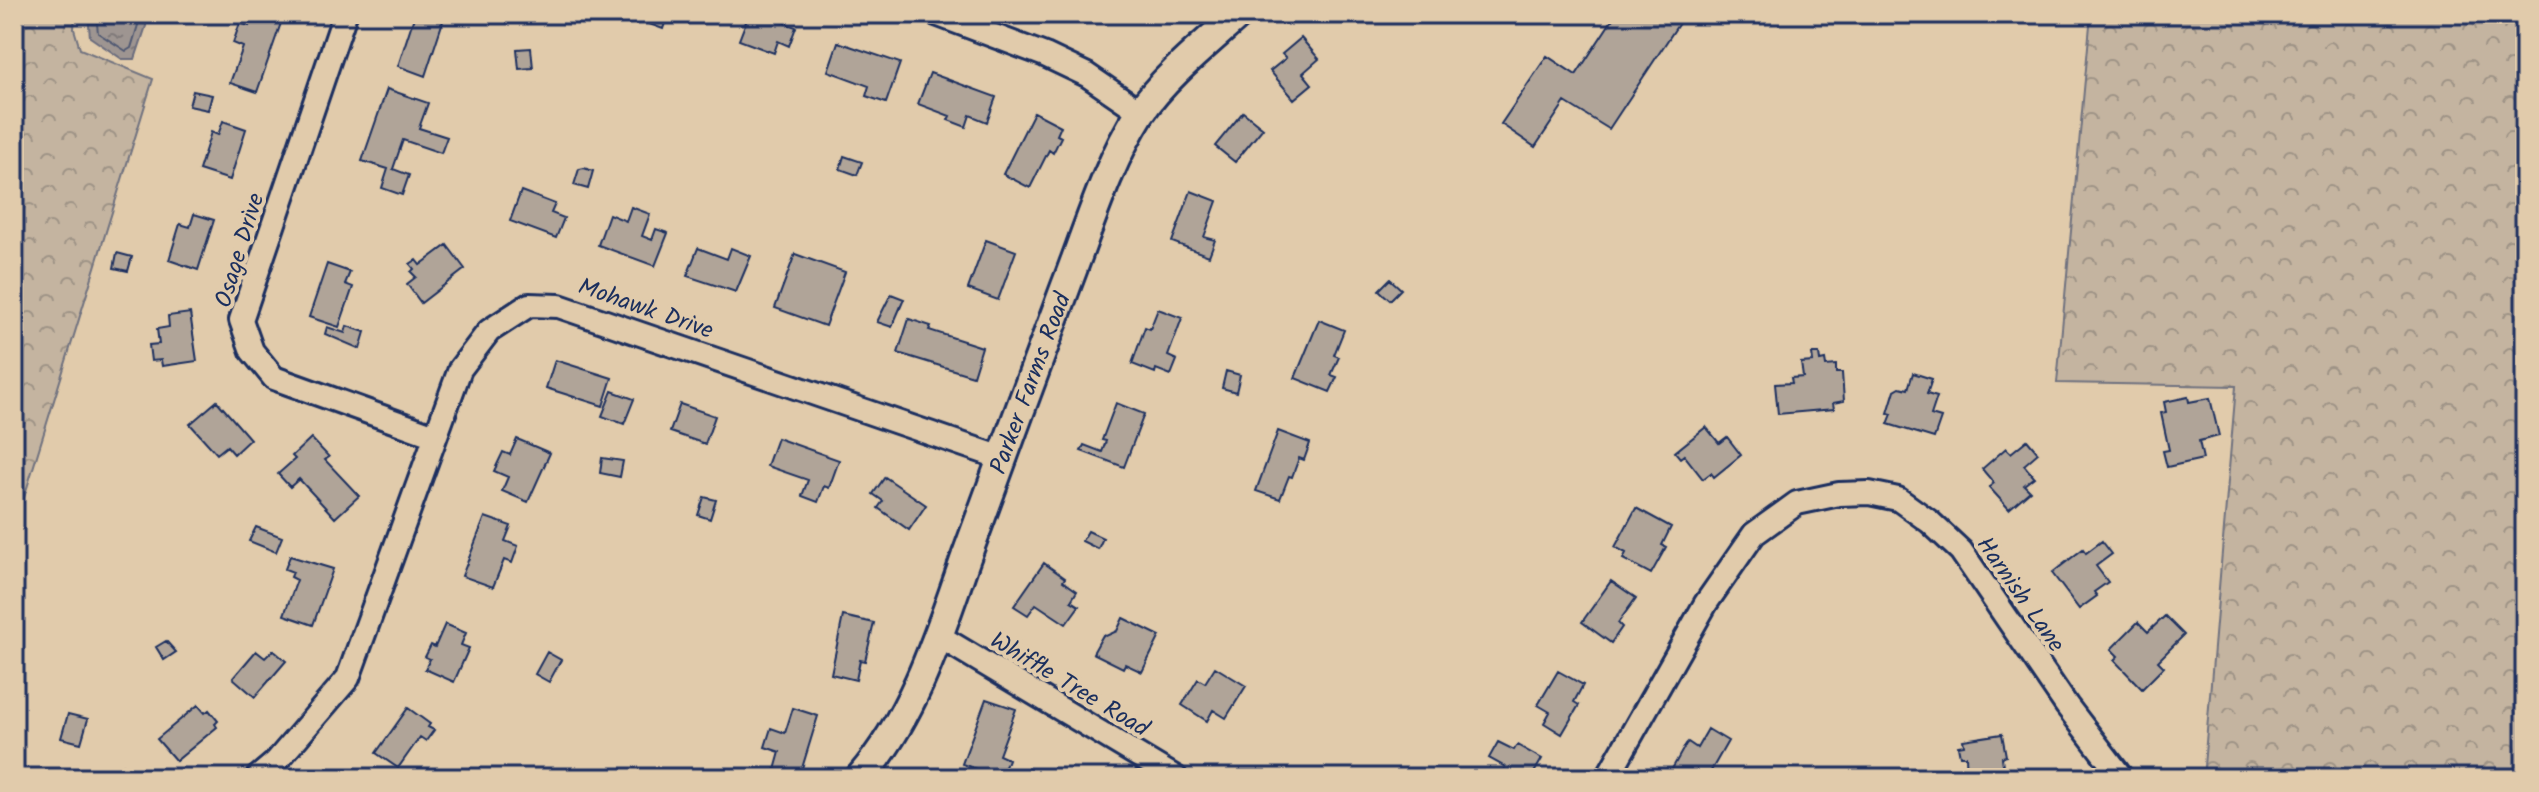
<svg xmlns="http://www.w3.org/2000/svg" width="2539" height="792" font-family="Kalam,sans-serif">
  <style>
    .forest { fill: url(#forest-crowns); stroke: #70727f; stroke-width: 2 }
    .water { fill: url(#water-ripples); stroke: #6a6c7d; stroke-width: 2 }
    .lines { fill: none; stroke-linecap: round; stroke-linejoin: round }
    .shore { stroke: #4f5872; stroke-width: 2 }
    .building { fill: #b0a498; stroke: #1b2f5e; stroke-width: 2 }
    .minor-casing { stroke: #1b2f5e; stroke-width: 28 }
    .tertiary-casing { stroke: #1b2f5e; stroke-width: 34 }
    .minor { stroke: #e1cbab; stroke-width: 22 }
    .tertiary { stroke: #e1cbab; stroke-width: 28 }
    .labels { text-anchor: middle; stroke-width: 8; stroke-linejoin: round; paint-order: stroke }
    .street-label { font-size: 24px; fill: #1b2f5e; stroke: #e1cbab }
  </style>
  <defs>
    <pattern id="forest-crowns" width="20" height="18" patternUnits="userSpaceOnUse" patternTransform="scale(2)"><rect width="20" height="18" fill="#c4b4a0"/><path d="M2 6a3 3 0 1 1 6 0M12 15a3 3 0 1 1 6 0" fill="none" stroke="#9e9386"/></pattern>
    <pattern id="water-ripples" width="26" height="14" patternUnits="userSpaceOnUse" patternTransform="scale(2)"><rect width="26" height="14" fill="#9e9591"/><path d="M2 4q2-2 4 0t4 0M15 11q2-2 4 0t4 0" fill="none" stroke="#807a7a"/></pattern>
  </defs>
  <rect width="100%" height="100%" fill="#e1cbab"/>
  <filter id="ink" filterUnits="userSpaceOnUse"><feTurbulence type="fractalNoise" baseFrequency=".0125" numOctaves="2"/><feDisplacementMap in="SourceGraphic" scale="16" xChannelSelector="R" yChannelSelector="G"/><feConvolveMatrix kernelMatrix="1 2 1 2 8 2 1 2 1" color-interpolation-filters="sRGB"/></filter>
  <g filter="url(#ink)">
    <path class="forest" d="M 14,14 L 75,14 L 74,29 L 80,49 L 153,79 L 14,530 Z
      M 2091,14 L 2525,14 L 2525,778 L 2203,778 L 2236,386 L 2057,383 Z"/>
    <path class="water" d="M 88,14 L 147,14 L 146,26 L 135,59 L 122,59 L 90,37 Z"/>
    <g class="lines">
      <path class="shore" d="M 96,14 L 98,33 L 126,51 L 131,48 L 138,25 L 139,14"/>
    </g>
    <path class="building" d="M 253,14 L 281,23 L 257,92 L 230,83 L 243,47 L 233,43 L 240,23 L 249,26 Z
      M 415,14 L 445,15 L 425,76 L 398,66 Z
      M 646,14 L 685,14 L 683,19 L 668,14 L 663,29 L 644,22 Z
      M 749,14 L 760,14 L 796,27 L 789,46 L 778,41 L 774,53 L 739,40 Z
      M 1616,14 L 1685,14 L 1609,129 L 1565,102 L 1535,147 L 1501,124 L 1547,56 L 1576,75 Z
      M 1301,38 L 1319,59 L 1303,73 L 1312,84 L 1294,99 L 1270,71 L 1286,58 L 1282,54 Z
      M 838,42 L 900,63 L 886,103 L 866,96 L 869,86 L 828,71 Z
      M 531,48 L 533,68 L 519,69 L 517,49 Z
      M 930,73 L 996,97 L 987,122 L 970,115 L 966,127 L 948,120 L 950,116 L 918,104 Z
      M 387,89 L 428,103 L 419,128 L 447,137 L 441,153 L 403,140 L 393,169 L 409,175 L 402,195 L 382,188 L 388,169 L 362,161 Z
      M 193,91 L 212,95 L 208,110 L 189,106 Z
      M 1034,112 L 1061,126 L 1057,135 L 1061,137 L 1053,153 L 1049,150 L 1030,188 L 1003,174 Z
      M 1243,112 L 1263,128 L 1235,162 L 1215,146 Z
      M 223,121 L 246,129 L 230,180 L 199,170 L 211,132 L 218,135 Z
      M 844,156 L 862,162 L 857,175 L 840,169 Z
      M 584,168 L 593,171 L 588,189 L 574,185 L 579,169 Z
      M 521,191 L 555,204 L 551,213 L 564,218 L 556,238 L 510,221 Z
      M 1191,191 L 1217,201 L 1204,237 L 1215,240 L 1209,256 L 1172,242 Z
      M 631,207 L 650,214 L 642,236 L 652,240 L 656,229 L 668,233 L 655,266 L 598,245 L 609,214 L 626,221 Z
      M 194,214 L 214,220 L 198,270 L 169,260 L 180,224 L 190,227 Z
      M 986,240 L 1016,251 L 998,300 L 968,289 Z
      M 447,245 L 465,269 L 421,303 L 407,284 L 416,277 L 411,272 L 414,269 L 410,264 L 416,260 L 420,265 Z
      M 698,248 L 727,259 L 731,248 L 751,256 L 736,292 L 687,276 Z
      M 117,253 L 132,257 L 128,271 L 114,268 Z
      M 795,254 L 845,272 L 825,326 L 775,308 Z
      M 327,264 L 350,272 L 345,284 L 353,287 L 339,327 L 309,317 Z
      M 1390,279 L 1401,289 L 1390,300 L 1379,290 Z
      M 891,294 L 904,299 L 892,327 L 877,322 Z
      M 1158,309 L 1182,318 L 1168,356 L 1177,360 L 1171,375 L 1156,369 L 1155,373 L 1132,364 L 1145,327 L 1150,329 Z
      M 190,313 L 197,361 L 162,366 L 161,360 L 151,361 L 149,345 L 159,344 L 157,329 L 169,327 L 168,316 Z
      M 909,319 L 931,326 L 929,330 L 982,347 L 973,376 L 898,353 Z
      M 1319,320 L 1344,330 L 1334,355 L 1339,357 L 1331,375 L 1337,377 L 1330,392 L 1295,378 Z
      M 347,326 L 365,332 L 360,349 L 325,334 L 327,327 L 345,333 Z
      M 1812,354 L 1819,354 L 1820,361 L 1825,360 L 1826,366 L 1836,365 L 1836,373 L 1842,373 L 1844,401 L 1833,403 L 1834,409 L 1778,414 L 1775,384 L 1792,383 L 1791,378 L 1803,377 L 1801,363 L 1813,362 Z
      M 555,360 L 612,378 L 603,406 L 546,388 Z
      M 1226,371 L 1240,375 L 1236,392 L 1222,388 Z
      M 1913,373 L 1932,379 L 1927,394 L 1937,397 L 1931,415 L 1941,418 L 1934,438 L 1888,424 L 1892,414 L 1888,413 L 1895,390 L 1900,387 L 1908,389 Z
      M 612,391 L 634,399 L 624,424 L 602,416 Z
      M 2188,397 L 2189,402 L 2210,398 L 2219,436 L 2199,441 L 2203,459 L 2167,467 L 2163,451 L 2169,450 L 2161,413 L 2166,412 L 2164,402 Z
      M 217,401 L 250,439 L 234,454 L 227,446 L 217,454 L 190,424 Z
      M 1116,403 L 1144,414 L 1124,467 L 1081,451 L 1084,445 L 1102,452 L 1106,441 L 1102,440 Z
      M 680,404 L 715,416 L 705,444 L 670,432 Z
      M 1706,427 L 1719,443 L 1727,437 L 1741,455 L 1714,477 L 1711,473 L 1703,479 L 1684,455 L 1680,458 L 1675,452 Z
      M 1278,431 L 1310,443 L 1304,460 L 1299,458 L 1292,477 L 1289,476 L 1280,499 L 1256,491 Z
      M 311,438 L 329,457 L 325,460 L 359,496 L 335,518 L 299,479 L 290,487 L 278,474 L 295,459 L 292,456 Z
      M 777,438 L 839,460 L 829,488 L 824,486 L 818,502 L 802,496 L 808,480 L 767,466 Z
      M 517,439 L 550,453 L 528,502 L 502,491 L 508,477 L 494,471 L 503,452 L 510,455 Z
      M 2027,440 L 2038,453 L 2024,465 L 2034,477 L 2024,485 L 2030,491 L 2009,509 L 1989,487 L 1994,483 L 1982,469 L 2006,448 L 2011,453 Z
      M 602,458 L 623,461 L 620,477 L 600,473 Z
      M 885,477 L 926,505 L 909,530 L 878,508 L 883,501 L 873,494 Z
      M 704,497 L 716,500 L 710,519 L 698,515 Z
      M 1636,508 L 1671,527 L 1662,545 L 1666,547 L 1651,574 L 1623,559 L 1626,553 L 1615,547 Z
      M 485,517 L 511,526 L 505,541 L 518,546 L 512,563 L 504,560 L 493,587 L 462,576 Z
      M 256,527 L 282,537 L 276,552 L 249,541 Z
      M 1088,531 L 1103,538 L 1098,549 L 1082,541 Z
      M 2102,541 L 2112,554 L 2096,566 L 2108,582 L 2094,592 L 2097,596 L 2079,609 L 2052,573 L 2083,549 L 2086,553 Z
      M 290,556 L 333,569 L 313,625 L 284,615 L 297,580 L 291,577 L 293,572 L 285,569 Z
      M 1044,563 L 1065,578 L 1063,581 L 1077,591 L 1071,601 L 1079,606 L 1066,624 L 1036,604 L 1028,615 L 1014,606 Z
      M 1611,581 L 1636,598 L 1618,623 L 1622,627 L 1611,643 L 1582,622 Z
      M 843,616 L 874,623 L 865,661 L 860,660 L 856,680 L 831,674 Z
      M 2165,616 L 2184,635 L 2158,661 L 2164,667 L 2142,689 L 2114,660 L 2118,656 L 2111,649 L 2138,622 L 2148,632 Z
      M 1123,618 L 1160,636 L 1142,672 L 1125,664 L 1123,668 L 1093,653 L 1103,635 L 1106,636 L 1117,631 Z
      M 445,624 L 466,633 L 461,645 L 469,648 L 454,682 L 425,669 L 430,659 L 425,657 L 431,645 L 435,647 Z
      M 166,641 L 176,652 L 164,660 L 156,647 Z
      M 273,650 L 286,661 L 255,697 L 233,678 L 256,651 L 265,658 Z
      M 547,652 L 561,660 L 549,682 L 535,674 Z
      M 1215,667 L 1246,686 L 1226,718 L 1213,710 L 1207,721 L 1182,705 L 1198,679 L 1205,683 Z
      M 1558,671 L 1583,685 L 1574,702 L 1579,705 L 1562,734 L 1544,723 L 1550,712 L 1538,705 Z
      M 986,699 L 1016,709 L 999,755 L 1008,759 L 1002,775 L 994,771 L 993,775 L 962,764 Z
      M 198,705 L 205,713 L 209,710 L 218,721 L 215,724 L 217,727 L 176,761 L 157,739 Z
      M 408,708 L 430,724 L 428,727 L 434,730 L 426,741 L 420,737 L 398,768 L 376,753 Z
      M 793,708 L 818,716 L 799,778 L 775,770 L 780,752 L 765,747 L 771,728 L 785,733 Z
      M 68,714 L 88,719 L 81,743 L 61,738 Z
      M 1708,729 L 1728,741 L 1707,778 L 1667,778 L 1686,744 L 1688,742 L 1697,748 Z
      M 2002,734 L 2006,756 L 2002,757 L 2003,766 L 1995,767 L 1996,778 L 1967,778 L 1966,756 L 1960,756 L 1958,746 L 1964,745 L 1963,740 Z
      M 1498,742 L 1514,750 L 1517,745 L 1542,759 L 1531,778 L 1499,778 L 1505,767 L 1489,758 Z
      M 123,765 L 126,778 L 105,778 L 108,777 L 105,769 Z"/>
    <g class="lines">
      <defs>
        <path id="minor" d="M 345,14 L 241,320 L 252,351 L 274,378 L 435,436
          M 936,14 L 1045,55 L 1087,75 L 1141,112
          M 937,635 L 1176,778
          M 257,778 L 276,762 L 348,678 L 460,369 L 489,331 L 529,305 L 559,306 L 1002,458
          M 1607,778 L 1706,603 L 1754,534 L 1797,503 L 1839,494 L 1869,493 L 1898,499 L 1930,522 L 1961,551 L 2067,706 L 2122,778"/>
        <g id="tertiary">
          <path id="s1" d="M 860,778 C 913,718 939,635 965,560 C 998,469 1032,377 1066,286 C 1088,229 1107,165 1140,113 C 1163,78 1208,42 1239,14"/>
        </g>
      </defs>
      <use href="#minor" class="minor-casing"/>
      <use href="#tertiary" class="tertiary-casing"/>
      <use href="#minor" class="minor"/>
      <use href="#tertiary" class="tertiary"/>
    </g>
  </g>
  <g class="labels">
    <g class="street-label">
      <text transform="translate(239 250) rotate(-73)" y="8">Osage Drive</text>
      <text transform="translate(646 308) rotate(19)" y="8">Mohawk Drive</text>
      <text dy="8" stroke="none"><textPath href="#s1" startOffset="432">Parker Farms Road</textPath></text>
      <text transform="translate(2021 594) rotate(55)" y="8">Harnish Lane</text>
      <text transform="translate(1070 684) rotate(31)" y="8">Whiffle Tree Road</text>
    </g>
  </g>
  <rect width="2539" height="792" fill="none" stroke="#e1cbab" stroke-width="48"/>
  <rect x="24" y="24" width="2491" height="744" fill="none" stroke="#1b2f5e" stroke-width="3" filter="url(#ink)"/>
</svg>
